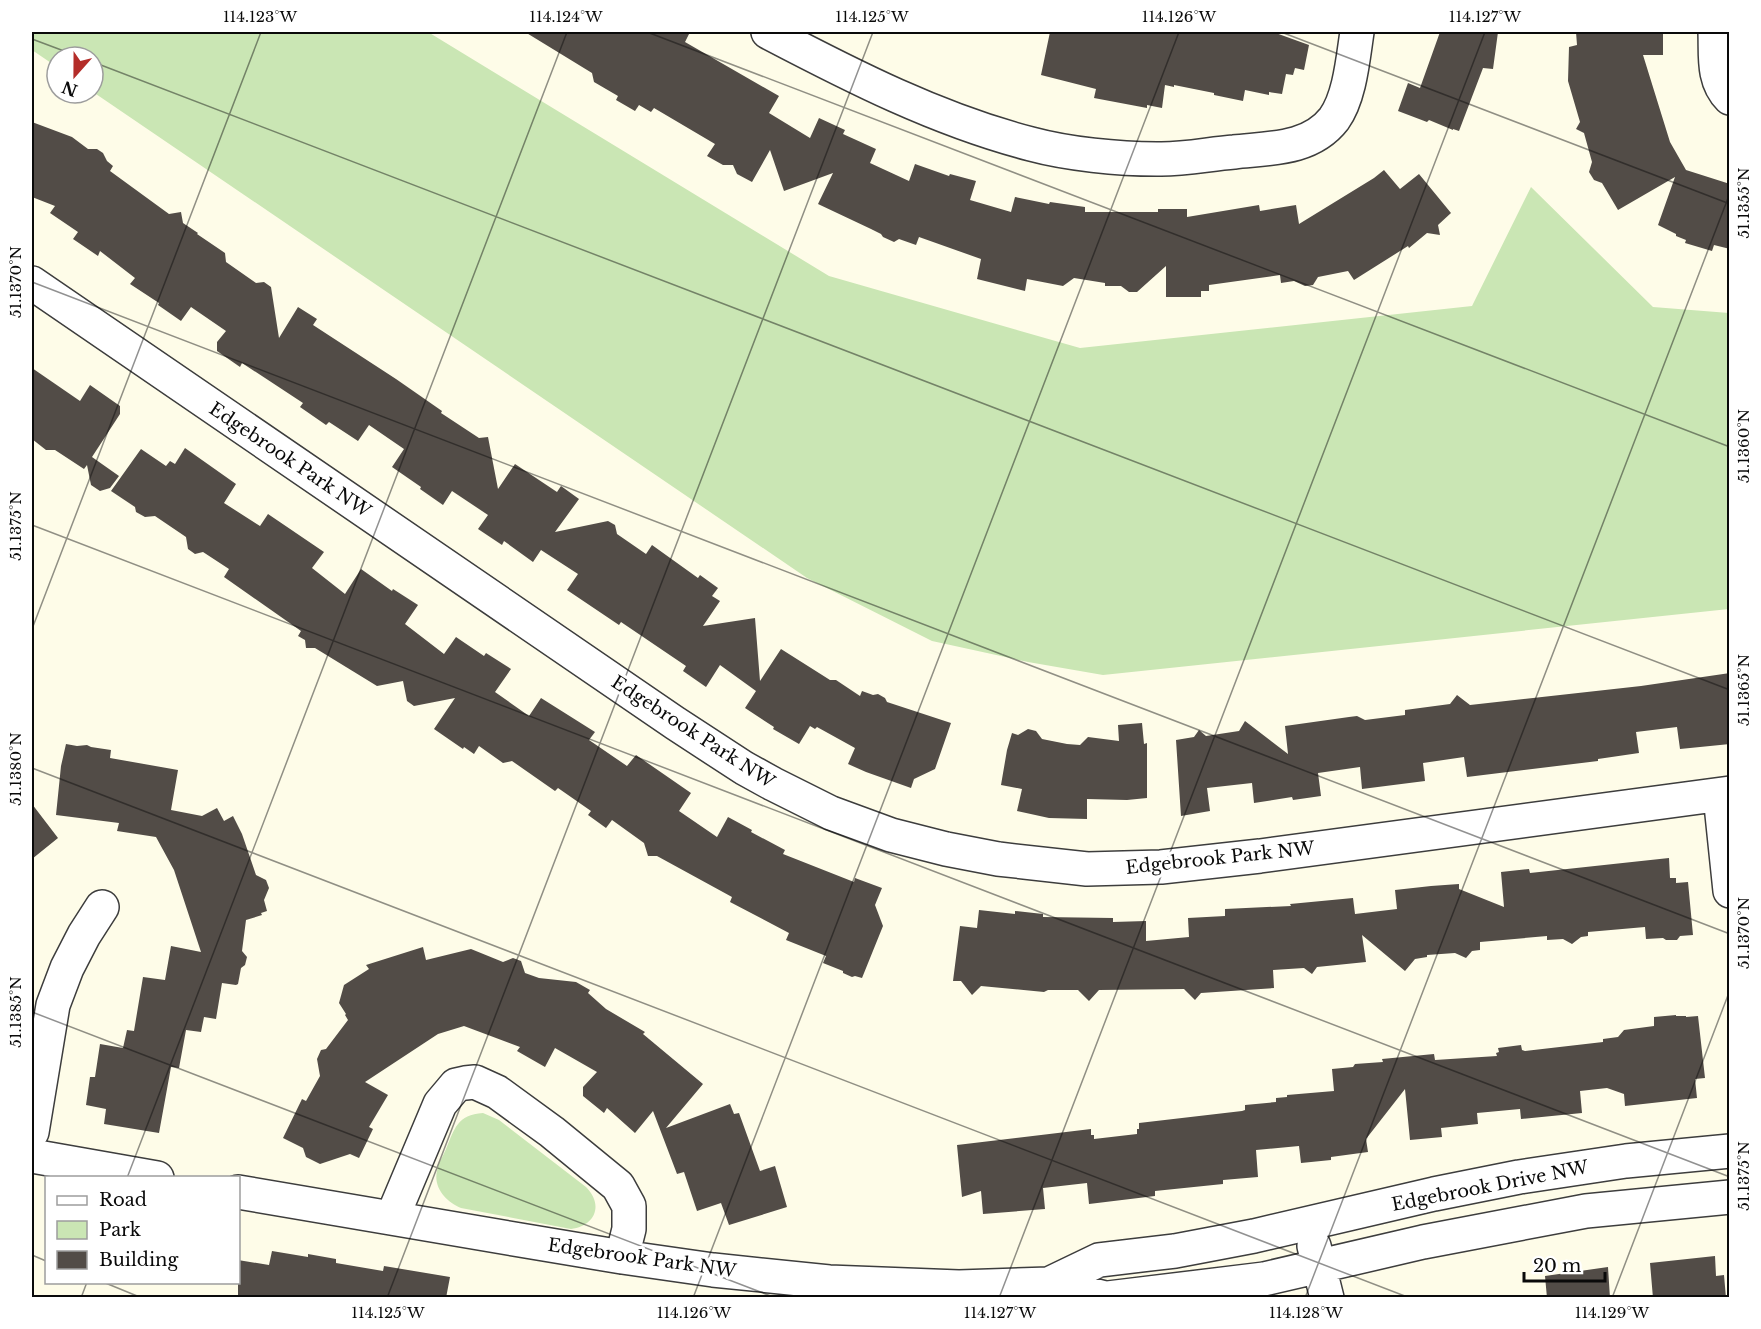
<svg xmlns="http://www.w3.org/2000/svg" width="1761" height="1329" font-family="'Libre Baskerville',serif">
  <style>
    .green { fill: #cae6b4 }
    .building { fill: #524c47 }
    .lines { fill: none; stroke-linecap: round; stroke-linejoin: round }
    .minor-casing { stroke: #3d3d3d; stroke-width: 36 }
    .minor { stroke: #fff; stroke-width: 33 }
    .ticks { fill: none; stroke: #0a0a0a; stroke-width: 1.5; stroke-opacity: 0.45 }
    .labels { text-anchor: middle; stroke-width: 6; stroke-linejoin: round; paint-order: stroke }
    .street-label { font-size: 18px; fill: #0a0a0a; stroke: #fff }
    .neatline { fill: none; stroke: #0a0a0a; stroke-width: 2 }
    .ticks-label { font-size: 15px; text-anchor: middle; fill: #0a0a0a }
  </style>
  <rect width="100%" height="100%" fill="#fefce8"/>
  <path class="green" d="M 32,32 L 428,32 L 829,276 L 1080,348 L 1472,306 L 1531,187 L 1653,307 L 1729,313 L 1729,609 L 1103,675 L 1028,662 L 932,641 L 807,578 L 93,92 L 93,57 L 57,57 L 57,67 L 32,50 Z
    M 483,1113 L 499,1120 L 586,1187 C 604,1205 595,1226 571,1229 L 461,1208 C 447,1202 433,1188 437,1171 C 438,1164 443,1156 446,1149 C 455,1128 457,1115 483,1113 Z"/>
  <path class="building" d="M 525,32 L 690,32 L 685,42 L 779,96 L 769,113 L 810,138 L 819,118 L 845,130 L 843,134 L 876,149 L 870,163 L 909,181 L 915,164 L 949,176 L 950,174 L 976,181 L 970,200 L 1011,212 L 1015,197 L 1049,204 L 1050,202 L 1085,207 L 1085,212 L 1158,212 L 1158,209 L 1187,209 L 1187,217 L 1259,205 L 1260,211 L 1296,205 L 1299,224 L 1374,178 L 1384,170 L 1400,189 L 1419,174 L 1451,213 L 1438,225 L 1440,235 L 1427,233 L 1409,248 L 1408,246 L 1354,280 L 1348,271 L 1318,277 L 1313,285 L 1305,286 L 1294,281 L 1281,283 L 1280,275 L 1209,285 L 1209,291 L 1201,291 L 1201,297 L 1166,297 L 1166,266 L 1137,292 L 1129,292 L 1121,286 L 1105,286 L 1105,283 L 1074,278 L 1063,286 L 1027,279 L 1025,291 L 977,279 L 981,259 L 919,237 L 916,245 L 899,239 L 894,242 L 883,237 L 881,234 L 871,229 L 818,204 L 833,173 L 784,191 L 770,150 L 752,182 L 737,174 L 733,165 L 723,165 L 707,156 L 715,144 L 654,108 L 651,112 L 639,105 L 635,111 L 616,100 L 618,96 L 594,82 L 592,73 Z
    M 1050,32 L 1273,32 L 1309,45 L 1304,70 L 1295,68 L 1293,75 L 1286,74 L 1282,94 L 1269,92 L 1269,95 L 1245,90 L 1243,101 L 1214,95 L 1214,93 L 1174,85 L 1174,87 L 1165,85 L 1162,108 L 1147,105 L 1147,108 L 1094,98 L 1096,89 L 1041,75 Z
    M 1440,32 L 1498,32 L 1493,69 L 1483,68 L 1459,131 L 1453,129 L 1453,130 L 1429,120 L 1427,122 L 1398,111 L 1408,83 L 1420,88 Z
    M 1576,32 L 1663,32 L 1663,55 L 1643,55 L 1670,142 L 1686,170 L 1730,184 L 1730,249 L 1714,245 L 1712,251 L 1685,243 L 1686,240 L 1676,236 L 1676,234 L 1658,225 L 1675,177 L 1618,210 L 1602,183 L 1594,180 L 1589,172 L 1592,162 L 1584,133 L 1576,129 L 1580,122 L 1568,81 L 1569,47 L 1577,45 Z
    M 32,122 L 72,137 L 88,149 L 97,149 L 103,153 L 107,161 L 113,166 L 110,171 L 169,214 L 181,212 L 183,223 L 198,233 L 197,234 L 225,253 L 226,262 L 256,283 L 264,282 L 271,287 L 279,338 L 298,307 L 317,319 L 313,325 L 396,379 L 442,411 L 441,413 L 479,438 L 488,437 L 498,489 L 515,464 L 557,492 L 561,486 L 579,499 L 555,532 L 608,521 L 615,525 L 617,534 L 646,554 L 652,545 L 698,578 L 700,575 L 718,588 L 712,596 L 720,601 L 703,626 L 755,618 L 760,681 L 781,649 L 830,680 L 836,680 L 860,696 L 862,691 L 873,695 L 878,694 L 885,698 L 887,702 L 951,723 L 935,769 L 914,779 L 911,788 L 866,772 L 848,764 L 855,748 L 817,727 L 815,729 L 810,726 L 799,744 L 773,729 L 774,727 L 745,708 L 756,691 L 720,665 L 706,687 L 683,671 L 686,666 L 621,622 L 619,625 L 567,590 L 578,574 L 541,550 L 533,562 L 504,541 L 502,545 L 478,529 L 488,515 L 452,491 L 443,505 L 420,489 L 421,487 L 392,467 L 404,449 L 369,425 L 358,441 L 329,422 L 326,425 L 300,407 L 303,403 L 242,363 L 240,367 L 217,351 L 217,342 L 226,331 L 191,307 L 181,321 L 158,305 L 159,303 L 130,284 L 135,278 L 100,251 L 98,256 L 73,239 L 78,232 L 50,213 L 55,206 L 32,197 Z
    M 32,368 L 80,401 L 90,385 L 120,406 L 120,414 L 92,457 L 119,476 L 110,488 L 100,491 L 91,485 L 87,465 L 84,469 L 55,450 L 46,450 L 32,439 Z
    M 185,448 L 236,484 L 224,503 L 260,526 L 268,514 L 324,552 L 312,568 L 345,594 L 361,569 L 392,591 L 393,589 L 418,605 L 405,624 L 444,654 L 456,637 L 484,656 L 486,653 L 511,669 L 495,692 L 529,716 L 541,698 L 595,732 L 589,740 L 627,766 L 636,755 L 691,793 L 679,811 L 717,837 L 728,817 L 752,830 L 751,832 L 785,850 L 783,854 L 854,882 L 855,878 L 882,888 L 875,905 L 883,926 L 862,978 L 855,976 L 852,977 L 843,973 L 843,971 L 823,963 L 826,956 L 786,940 L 789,933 L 730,902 L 732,897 L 657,856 L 648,856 L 644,843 L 612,820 L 606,828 L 588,815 L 591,811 L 558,788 L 555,791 L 512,761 L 503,763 L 479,746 L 474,754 L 464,747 L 463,749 L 434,729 L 455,698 L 414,706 L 407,701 L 403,681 L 377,686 L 315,648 L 306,648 L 305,640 L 298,636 L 301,631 L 224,577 L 229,569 L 203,552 L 195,554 L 188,549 L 186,537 L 155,516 L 145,517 L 136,512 L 135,507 L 111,491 L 141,449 L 166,466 L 170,461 L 175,464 Z
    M 1730,673 L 1730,744 L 1680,749 L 1677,727 L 1636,732 L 1639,753 L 1598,759 L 1598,761 L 1467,777 L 1464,757 L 1423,763 L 1425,781 L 1362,789 L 1360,767 L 1318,773 L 1321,796 L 1293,800 L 1292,797 L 1254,803 L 1252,783 L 1207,788 L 1210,811 L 1181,816 L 1176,740 L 1194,737 L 1199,730 L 1206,736 L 1239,731 L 1245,721 L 1288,754 L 1285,726 L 1349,717 L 1357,716 L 1365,720 L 1405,715 L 1405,710 L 1450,704 L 1457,695 L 1470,705 L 1641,686 Z
    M 1142,723 L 1144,744 L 1147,743 L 1147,798 L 1127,800 L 1087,799 L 1087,819 L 1049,818 L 1017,811 L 1022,789 L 1001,785 L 1007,750 L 1012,733 L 1018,735 L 1028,729 L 1036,731 L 1042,739 L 1067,744 L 1080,745 L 1088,737 L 1119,741 L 1118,725 Z
    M 66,744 L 77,746 L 87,745 L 91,747 L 111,750 L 110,758 L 178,770 L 171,810 L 202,816 L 217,808 L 224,821 L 233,816 L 242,834 L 256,875 L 266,880 L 269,888 L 264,900 L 267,911 L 261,913 L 262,915 L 246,920 L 242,951 L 247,957 L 245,965 L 241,968 L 238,984 L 236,985 L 222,983 L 216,1019 L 204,1017 L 201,1032 L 186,1030 L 179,1068 L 171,1067 L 159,1133 L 104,1124 L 106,1109 L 86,1105 L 90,1077 L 95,1077 L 100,1044 L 123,1048 L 127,1030 L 134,1031 L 143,977 L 165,980 L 171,946 L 201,952 L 174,870 L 156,837 L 117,831 L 119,823 L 56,815 L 61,766 Z
    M 32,804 L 58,838 L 32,859 Z
    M 1669,858 L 1670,878 L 1676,878 L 1676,883 L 1688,882 L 1693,935 L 1680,936 L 1677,940 L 1666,940 L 1663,938 L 1646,939 L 1645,927 L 1588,932 L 1588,936 L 1581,937 L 1572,944 L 1563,939 L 1547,940 L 1547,936 L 1480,942 L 1480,950 L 1472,951 L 1466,958 L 1455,953 L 1427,955 L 1427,957 L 1415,959 L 1405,971 L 1362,935 L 1366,962 L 1317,967 L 1312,974 L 1304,968 L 1273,970 L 1274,988 L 1201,993 L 1195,1000 L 1184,989 L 1099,990 L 1089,1001 L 1078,990 L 1048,990 L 1044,992 L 981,986 L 972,995 L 961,981 L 953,981 L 960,926 L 977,928 L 979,910 L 1015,914 L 1015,911 L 1043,914 L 1043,917 L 1113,918 L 1113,922 L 1146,921 L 1146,941 L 1189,937 L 1188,918 L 1225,916 L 1225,909 L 1291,906 L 1290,904 L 1353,898 L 1355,914 L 1397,909 L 1395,890 L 1431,886 L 1459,884 L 1459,889 L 1504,907 L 1501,872 L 1529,869 L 1530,873 Z
    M 423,947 L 426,960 L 471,949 L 503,962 L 513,958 L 521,961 L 525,973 L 539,978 L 576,982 L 590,990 L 588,993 L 606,1009 L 645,1032 L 643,1034 L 703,1084 L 666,1128 L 730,1104 L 734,1114 L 739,1113 L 760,1171 L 775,1166 L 787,1207 L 729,1225 L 721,1203 L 697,1211 L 684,1172 L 677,1174 L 653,1111 L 635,1133 L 607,1108 L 604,1113 L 583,1096 L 583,1087 L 597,1072 L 555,1048 L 545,1067 L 517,1051 L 520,1047 L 464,1026 L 438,1034 L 365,1082 L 388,1095 L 369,1127 L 373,1129 L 359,1158 L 350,1154 L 320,1164 L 306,1157 L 303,1148 L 283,1138 L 302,1099 L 306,1101 L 320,1076 L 317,1059 L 321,1050 L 326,1049 L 348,1020 L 345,1015 L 346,1014 L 339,1003 L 344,985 L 369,969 L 366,965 Z
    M 1676,1015 L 1676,1016 L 1686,1016 L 1686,1017 L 1698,1016 L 1705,1078 L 1695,1079 L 1697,1098 L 1625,1106 L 1624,1094 L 1607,1088 L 1580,1091 L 1582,1113 L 1521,1119 L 1520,1109 L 1477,1113 L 1478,1124 L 1441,1128 L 1442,1137 L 1410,1140 L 1405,1089 L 1366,1139 L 1368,1152 L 1331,1157 L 1331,1160 L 1301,1163 L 1299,1146 L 1256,1150 L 1258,1177 L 1223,1180 L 1223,1184 L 1155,1191 L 1155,1196 L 1089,1204 L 1087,1183 L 1043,1188 L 1045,1209 L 983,1214 L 981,1191 L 962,1197 L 957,1145 L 1091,1129 L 1091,1135 L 1094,1135 L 1094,1139 L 1137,1134 L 1137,1129 L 1139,1129 L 1139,1123 L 1242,1111 L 1245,1110 L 1245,1105 L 1276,1102 L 1276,1098 L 1287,1097 L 1287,1095 L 1334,1091 L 1332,1069 L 1353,1067 L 1355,1064 L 1383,1062 L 1382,1059 L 1434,1054 L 1435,1060 L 1497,1056 L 1496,1053 L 1499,1052 L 1498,1048 L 1521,1045 L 1522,1050 L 1525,1051 L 1603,1042 L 1603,1039 L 1618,1037 L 1624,1030 L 1654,1026 L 1654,1017 Z
    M 272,1251 L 308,1257 L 308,1254 L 336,1259 L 336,1263 L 383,1271 L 384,1266 L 450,1277 L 446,1298 L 238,1298 L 238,1260 L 269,1265 Z
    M 1715,1256 L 1716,1276 L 1724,1275 L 1726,1298 L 1653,1298 L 1650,1263 Z
    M 1608,1267 L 1610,1298 L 1547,1298 L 1545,1276 Z"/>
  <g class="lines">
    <defs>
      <path id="minor" d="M 768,32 C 852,76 938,120 1031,144 C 1068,154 1118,159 1157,159 C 1182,160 1209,154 1234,152 C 1269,148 1310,150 1334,119 C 1350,97 1353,58 1357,32
        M 1715,32 C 1716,55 1712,80 1730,98
        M 32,283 L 675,723 L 744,768 L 773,784 L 831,813 L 891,835 L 946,849 L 998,859 L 1087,869 L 1161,867 L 1260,856 L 1730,793
        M 1720,795 L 1730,891
        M 32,1132 L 53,1005 L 67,968 L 84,935 L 102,907
        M 32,1156 L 157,1178
        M 238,1192 L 520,1240 L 622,1257 L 713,1270 L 829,1282 L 959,1287 L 1049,1284 L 1105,1298
        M 392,1218 L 440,1104 L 456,1085 L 465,1083 L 475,1082 L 497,1092 L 552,1132 L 618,1186 L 629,1206 L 629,1229 L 622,1257
        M 1314,1246 L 1327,1298
        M 1049,1284 L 1099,1260 L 1175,1251 L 1254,1236 L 1434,1194 L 1519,1177 L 1626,1161 L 1730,1151
        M 1108,1298 L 1264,1279 L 1423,1242 L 1586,1211 L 1730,1197"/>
    </defs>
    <use href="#minor" class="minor-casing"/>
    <use href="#minor" class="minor"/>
  </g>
  <path class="ticks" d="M 647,32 L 1730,447M 1281,32 L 1730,204M 32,39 L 80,57M 93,62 L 1730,690M 32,282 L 1730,934M 32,525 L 1730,1177M 32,629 L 261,32M 32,768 L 1410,1298M 32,1012 L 776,1298M 127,1178 L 567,32M 32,1255 L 46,1261M 103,1282 L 142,1298M 81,1298 L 87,1282M 387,1298 L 873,32M 693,1298 L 1179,32M 999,1298 L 1485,32M 1305,1298 L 1730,193M 1612,1298 L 1730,990"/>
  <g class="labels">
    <g class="street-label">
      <text transform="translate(290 460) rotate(34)" y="6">Edgebrook Park NW</text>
      <text transform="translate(693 732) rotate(33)" y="6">Edgebrook Park NW</text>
      <text transform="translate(1220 858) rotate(-6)" y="6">Edgebrook Park NW</text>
      <text transform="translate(1490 1186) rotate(-11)" y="6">Edgebrook Drive NW</text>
      <text transform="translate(642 1258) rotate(8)" y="6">Edgebrook Park NW</text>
    </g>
  </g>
  <rect width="1761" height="1329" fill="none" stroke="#ffffff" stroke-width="66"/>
  <rect x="45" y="1176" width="195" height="108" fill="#ffffff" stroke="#9d9d9d" stroke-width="1.5"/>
  <rect x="57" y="1196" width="30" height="9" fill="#ffffff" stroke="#9d9d9d" stroke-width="1.5"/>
  <text x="99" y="1206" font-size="18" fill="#0a0a0a">Road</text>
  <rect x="57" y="1221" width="30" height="18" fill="#cae6b4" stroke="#9d9d9d" stroke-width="1.5"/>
  <text x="99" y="1236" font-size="18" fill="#0a0a0a">Park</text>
  <rect x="57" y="1251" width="30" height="18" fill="#524c47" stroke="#9d9d9d" stroke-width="1.5"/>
  <text x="99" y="1266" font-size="18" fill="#0a0a0a">Building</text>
  <g transform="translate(75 75) rotate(201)"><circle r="28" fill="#ffffff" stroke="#9d9d9d" stroke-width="1.5"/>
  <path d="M0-4.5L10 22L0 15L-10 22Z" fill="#b42d29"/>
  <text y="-9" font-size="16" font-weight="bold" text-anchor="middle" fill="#0a0a0a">N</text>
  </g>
  <path d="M1524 1272v9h81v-9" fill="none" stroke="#0a0a0a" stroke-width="3"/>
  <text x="1533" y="1272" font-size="18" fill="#0a0a0a" stroke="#ffffff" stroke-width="4.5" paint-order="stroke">20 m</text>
  <rect x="33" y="33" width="1695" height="1263" class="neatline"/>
  <g class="ticks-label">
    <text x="260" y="22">114.123°W</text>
    <text x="566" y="22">114.124°W</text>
    <text x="872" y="22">114.125°W</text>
    <text x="1179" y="22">114.126°W</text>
    <text x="1485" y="22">114.127°W</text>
    <text transform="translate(1744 203) rotate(-90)" y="5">51.1355°N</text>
    <text transform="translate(16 282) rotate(-90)" y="5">51.1370°N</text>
    <text transform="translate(1744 446) rotate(-90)" y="5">51.1360°N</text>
    <text transform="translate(16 526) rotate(-90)" y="5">51.1375°N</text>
    <text transform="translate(1744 690) rotate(-90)" y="5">51.1365°N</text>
    <text transform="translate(16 769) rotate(-90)" y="5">51.1380°N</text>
    <text transform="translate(1744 933) rotate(-90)" y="5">51.1370°N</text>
    <text transform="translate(16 1012) rotate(-90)" y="5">51.1385°N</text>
    <text transform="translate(1744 1176) rotate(-90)" y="5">51.1375°N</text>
    <text x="388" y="1318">114.125°W</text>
    <text x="694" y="1318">114.126°W</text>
    <text x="1000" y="1318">114.127°W</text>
    <text x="1306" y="1318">114.128°W</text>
    <text x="1612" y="1318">114.129°W</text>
  </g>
</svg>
